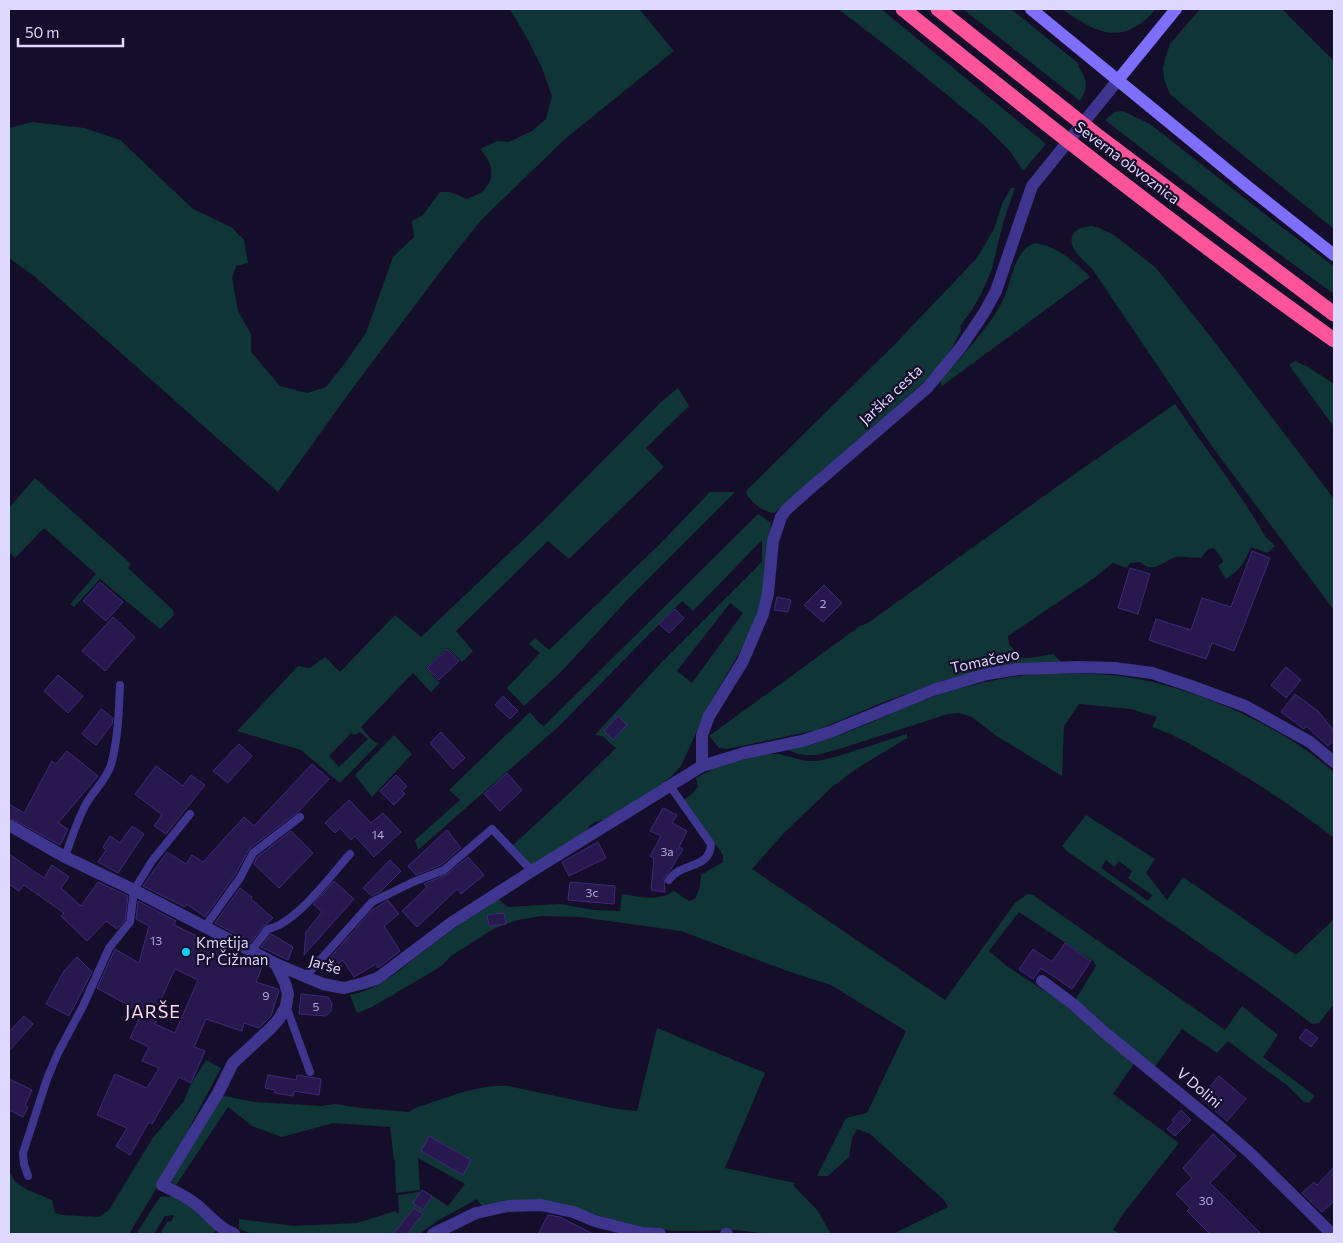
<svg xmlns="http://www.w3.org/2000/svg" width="1343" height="1243" font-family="Commissioner,sans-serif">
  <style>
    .green { fill: #103536; fill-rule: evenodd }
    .building { fill: #27184e; stroke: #3e287c; fill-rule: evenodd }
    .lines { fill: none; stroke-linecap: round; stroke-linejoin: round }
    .lane { stroke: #3e358f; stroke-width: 8 }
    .street { stroke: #3e358f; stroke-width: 12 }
    .secondary { stroke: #7d6fff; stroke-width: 12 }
    .highway { stroke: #ff539a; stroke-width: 15 }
    .poi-dot { fill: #04d5ff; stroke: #150e2b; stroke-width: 2 }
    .labels { text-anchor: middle; stroke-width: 4.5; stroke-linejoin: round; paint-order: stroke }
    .number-label { font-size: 12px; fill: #b1a8d3 }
    .street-label { font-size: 15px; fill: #dfd8ff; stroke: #150e2b }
    .poi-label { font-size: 15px; fill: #dfd8ff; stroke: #150e2b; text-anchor: start }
    .quarter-label { font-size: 18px; letter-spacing: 1px; fill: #ffdaef; stroke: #150e2b }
  </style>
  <rect width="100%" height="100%" fill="#150e2b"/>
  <path class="green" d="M 510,9 L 639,9 L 674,51 L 566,138 L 481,220 L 440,272 L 352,389 L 278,492 L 34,276 L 9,258 L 9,128 L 32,122 L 84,128 L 120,140 L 193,209 L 231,227 L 244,240 L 248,263 L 236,266 L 232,278 L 238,311 L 251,334 L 251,352 L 280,386 L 307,393 L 326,387 L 345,363 L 366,333 L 393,257 L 414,237 L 412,221 L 423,215 L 440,192 L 450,192 L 467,199 C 472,196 482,194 485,189 C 497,175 491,161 480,149 L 497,141 L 509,142 L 532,131 L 546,119 L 552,96 L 542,68 L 528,40 Z
    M 838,9 L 881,9 L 1046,144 L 1023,171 L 1010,151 L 985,126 L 897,54 Z
    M 963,9 L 1011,9 L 1079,64 L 1078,66 C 1087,79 1089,87 1080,101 Z
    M 1062,9 L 1156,9 C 1123,47 1097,34 1062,9 Z
    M 1200,9 L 1282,9 L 1334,61 L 1334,229 L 1222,138 L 1170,94 L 1164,79 L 1163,69 L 1165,59 L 1170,44 Z
    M 1123,111 L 1150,124 L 1271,219 L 1334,266 L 1334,294 L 1275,251 L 1105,120 L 1115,112 Z
    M 1011,188 L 1015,188 L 1003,223 L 992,269 L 982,292 L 972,310 L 960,326 L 961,330 L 953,346 L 938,367 L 924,382 L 774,513 C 765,513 749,501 746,492 L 748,489 L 896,343 L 977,258 L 994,229 L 1002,204 Z
    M 1092,226 L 1099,228 L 1114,235 L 1156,268 L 1217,345 L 1334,499 L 1334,610 L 1211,445 L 1093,270 C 1087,264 1078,256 1074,249 C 1066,233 1079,227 1092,226 Z
    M 1035,243 C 1058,247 1074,261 1090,277 L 942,386 L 940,381 C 962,355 989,329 1004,298 C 1012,280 1014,250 1035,243 Z
    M 1295,361 L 1308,367 L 1334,384 L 1334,427 L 1289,365 Z
    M 678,388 L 689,406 L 646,448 L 664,467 L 569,559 L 548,541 L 456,631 L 473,651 L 462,662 L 447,648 L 426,668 L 440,683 L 431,692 L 413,673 L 361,727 L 371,739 L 378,744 L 340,783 L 301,750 L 237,731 L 298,666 L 310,668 L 325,657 L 340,672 L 395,615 L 421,637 L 544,520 L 661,402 ZM 360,732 L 368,739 L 339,767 L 329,756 L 351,733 L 354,735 Z
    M 1175,404 C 1205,449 1239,490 1265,536 L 1275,546 L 1267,553 L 1251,547 C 1245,562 1239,571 1226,579 L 1218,566 L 1223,562 L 1223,560 L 1214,548 L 1208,549 L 1201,558 C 1194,558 1184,556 1177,557 C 1163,560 1154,575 1140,562 L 1130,563 L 1127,568 L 1113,563 L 1094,578 L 1008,636 L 1009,645 C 1014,648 1016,653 1021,657 C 1025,660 1047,655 1053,654 L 1061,662 L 945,680 L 881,703 L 817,730 L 727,749 L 719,748 L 709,736 L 860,626 L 868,623 L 1062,483 Z
    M 35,478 L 131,564 L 128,568 L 173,610 L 174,615 L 160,629 L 100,579 L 74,607 L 70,604 L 96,574 L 44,528 L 15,558 L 9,552 L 9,508 Z
    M 710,492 L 735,492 L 629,598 L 560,673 L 524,706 L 507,688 L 540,653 L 529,644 L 535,638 L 549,650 L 660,544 Z
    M 758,514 L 771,523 L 764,597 L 748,638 L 708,706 L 681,766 L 671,777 L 647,795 L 607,819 L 595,822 L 589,826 L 587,832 L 533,865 L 527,864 L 512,846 L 577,786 L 616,748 L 602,736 L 595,735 L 659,665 L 762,562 L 762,540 L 693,611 L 682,601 L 557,728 L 418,850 L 415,840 L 460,800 L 449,790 L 530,712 L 539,723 L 544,726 ZM 730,603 L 743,613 L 692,683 L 677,671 Z
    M 1044,673 C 1069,674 1095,673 1120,676 C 1193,686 1279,724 1334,772 L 1334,838 C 1301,812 1266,789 1230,767 C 1204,752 1179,736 1152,727 L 1157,717 L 1131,709 L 1079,704 L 1064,726 L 1062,776 L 995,735 L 972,717 L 959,713 L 948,714 L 836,750 L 816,755 L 806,755 L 798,754 L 789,750 C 837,740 880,717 925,700 C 963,685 1004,677 1044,673 Z
    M 907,734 L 907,738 L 856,769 L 832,787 L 783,834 L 752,869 L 945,1000 L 1015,903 L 1028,894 L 1033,895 L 1225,1030 L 1242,1006 L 1278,1035 L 1263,1057 L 1315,1096 L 1309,1103 L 1304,1102 L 1287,1085 L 1267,1071 L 1228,1041 L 1217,1053 L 1182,1029 L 1154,1068 L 1076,999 L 1096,966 L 1093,961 L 1019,912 L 989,951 L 1008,967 L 1072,1009 L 1089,1027 L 1135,1062 L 1113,1094 L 1179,1143 L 1123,1214 L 1113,1230 L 1122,1234 L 893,1234 L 948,1207 L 943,1199 L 870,1134 L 857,1129 L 852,1138 L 849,1157 L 828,1176 L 817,1176 L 846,1118 L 867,1113 L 906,1031 L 831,985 L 793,973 L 681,931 L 580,917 L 541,916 L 518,920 L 495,928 L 451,956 L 440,967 L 372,1007 L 357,1013 L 350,995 C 380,990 404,966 428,948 C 451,931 473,914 498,899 L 508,907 L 560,904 L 594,910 L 620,911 L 622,894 C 641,897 657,902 674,891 L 689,901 L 695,899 L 700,887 L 701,875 L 723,862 L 723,855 L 684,800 L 693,793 L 698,786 L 696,778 L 715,768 L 760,754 L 779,754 L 806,761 L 818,761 L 835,757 Z
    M 394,735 L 412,754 L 372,797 L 355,775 Z
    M 1086,815 L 1155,859 L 1146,873 L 1167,900 L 1183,877 L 1296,955 L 1334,919 L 1334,1004 L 1319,1023 L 1312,1024 L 1267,990 L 1068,852 L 1062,846 ZM 1106,860 L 1114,867 L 1119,861 L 1132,871 L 1128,878 L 1152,895 L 1148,901 L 1101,868 Z
    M 657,1028 L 765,1073 L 725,1168 L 795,1183 L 793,1185 L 818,1211 L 829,1231 L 833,1234 L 768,1234 L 738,1230 L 676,1231 L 639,1228 L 577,1209 L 483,1208 L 477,1199 L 439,1220 L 419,1234 L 252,1234 L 239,1229 L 239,1219 L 294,1226 L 357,1223 L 395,1211 L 399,1214 L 398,1195 L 425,1191 L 448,1206 L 465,1184 L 418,1158 L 420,1190 L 396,1193 L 395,1160 L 394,1159 L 390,1127 L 333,1123 L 282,1137 L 252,1126 L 228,1107 L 176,1185 L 168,1180 L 219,1095 L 254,1102 L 322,1106 L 335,1104 L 361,1108 L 409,1112 L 415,1108 C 445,1099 476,1084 508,1086 L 617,1109 L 637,1111 Z
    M 206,1060 L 221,1068 L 162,1179 L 129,1234 L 9,1234 L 9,1170 L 15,1182 L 28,1190 L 52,1200 L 55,1213 L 63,1215 L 99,1217 L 109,1210 L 152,1139 L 184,1101 L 190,1086 Z
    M 173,1196 L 185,1201 L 218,1231 L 213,1232 L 218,1234 L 160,1234 L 167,1222 L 172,1221 L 174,1215 L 165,1216 L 154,1234 L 136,1234 L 160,1197 Z"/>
  <path class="building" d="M 1252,551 L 1270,558 L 1234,651 L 1212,643 L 1206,659 L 1149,640 L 1156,619 L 1191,630 L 1202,598 L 1231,607 Z
    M 1130,568 L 1150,574 L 1138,614 L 1118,608 Z
    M 100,582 L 123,602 L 106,621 L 83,601 Z
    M 824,585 L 842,603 L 823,622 L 804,605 Z
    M 777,597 L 791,600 L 788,612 L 774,610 Z
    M 675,609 L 684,618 L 669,633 L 659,624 Z
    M 113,617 L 135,637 L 105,671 L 82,651 Z
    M 447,649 L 459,661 L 439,680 L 427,668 Z
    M 1286,667 L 1301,680 L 1286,698 L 1271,685 Z
    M 58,675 L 83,696 L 68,713 L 44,691 Z
    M 1295,694 L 1318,711 L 1334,731 L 1334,741 L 1328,746 L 1306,726 L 1304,729 L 1281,712 Z
    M 503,696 L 518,711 L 510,719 L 495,705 Z
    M 101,709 L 113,718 L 112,724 L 96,745 L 82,734 Z
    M 618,716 L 627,725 L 613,740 L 604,731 Z
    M 441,732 L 465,758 L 453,769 L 430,743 Z
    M 239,744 L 252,756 L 228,783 L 213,771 Z
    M 67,751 L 98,776 L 58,823 L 68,829 L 60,845 L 9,817 L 9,804 L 24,813 L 52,761 L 56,764 Z
    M 312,764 L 329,779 L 298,812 L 249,849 L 235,875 L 205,917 L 187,904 L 185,907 L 143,886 L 167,852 L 186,864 L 192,855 L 203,862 L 244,817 L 254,826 Z
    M 156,766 L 183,786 L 191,775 L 205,785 L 166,834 L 154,826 L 162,815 L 135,794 Z
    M 507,773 L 522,790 L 500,811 L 484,794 Z
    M 396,775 L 407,786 L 402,791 L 405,794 L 394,805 L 380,791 Z
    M 349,800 L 371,823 L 383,813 L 401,832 L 374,857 L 355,836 L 351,840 L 340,828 L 335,833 L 325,823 Z
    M 663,808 L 677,815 L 672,823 L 687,831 L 679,847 L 683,849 L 671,869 L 664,878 L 665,892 L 651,890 L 654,858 L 650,856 L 661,836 L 650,831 Z
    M 132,826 L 144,834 L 118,873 L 98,862 L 106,850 L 103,847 L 110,836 L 120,843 Z
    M 447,830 L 461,848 L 441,865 L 416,875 L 408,866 Z
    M 291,831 L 313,853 L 279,888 L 254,864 L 257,857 Z
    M 598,842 L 606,858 L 569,876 L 562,862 Z
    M 9,854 L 44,878 L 52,865 L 69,877 L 61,888 L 81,906 L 98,882 L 128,896 L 125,920 L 117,929 L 106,921 L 87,941 L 61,916 L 64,913 L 24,885 L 19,891 L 9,884 Z
    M 468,857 L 484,875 L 461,894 L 457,889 L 417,927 L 402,911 L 427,887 L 424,884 L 447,874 Z
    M 390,860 L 401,871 L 380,892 L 372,896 L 363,888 Z
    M 334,881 L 354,899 L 304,955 L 306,932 L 322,912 L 313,904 Z
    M 570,882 L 615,886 L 614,904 L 568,900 Z
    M 240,888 L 252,897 L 251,899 L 273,918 L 264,926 L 251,942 L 215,923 Z
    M 388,900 L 399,914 L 384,926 L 400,951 L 378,968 L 376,964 L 354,977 L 343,960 L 336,966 L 329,959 L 371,911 Z
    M 138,901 L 176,921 L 174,925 L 262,967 L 256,982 L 278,989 L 279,991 L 271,1016 L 259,1028 L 244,1023 L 242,1031 L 206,1019 L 194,1047 L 205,1051 L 191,1083 L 179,1077 L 152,1124 L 149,1122 L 130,1155 L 116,1146 L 127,1128 L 97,1115 L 115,1074 L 147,1088 L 159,1068 L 142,1061 L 149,1047 L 130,1038 L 142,1013 L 97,988 L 115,949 L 139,963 L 149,926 L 136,919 ZM 175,969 L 198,980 L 175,1033 L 155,1024 L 162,1008 L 158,1006 Z
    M 504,913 L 506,924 L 489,926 L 487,915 Z
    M 271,934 L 293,947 L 288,960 L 261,947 Z
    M 1065,943 L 1091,961 L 1072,989 L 1041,968 L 1033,979 L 1019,969 L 1033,949 L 1052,962 Z
    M 77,957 L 92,972 L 69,1016 L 46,1004 L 64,971 Z
    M 301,994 L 328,997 L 332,1003 L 331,1011 L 326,1016 L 299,1014 Z
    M 24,1016 L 33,1024 L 9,1051 L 9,1032 Z
    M 1306,1029 L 1318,1038 L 1311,1047 L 1299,1038 Z
    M 268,1075 L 296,1080 L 297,1075 L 321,1079 L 319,1095 L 294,1091 L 293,1096 L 275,1093 L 275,1090 L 265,1088 Z
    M 1219,1076 L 1246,1099 L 1227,1121 L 1200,1098 Z
    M 9,1079 L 32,1090 L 25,1106 L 28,1107 L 23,1117 L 9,1110 Z
    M 1181,1110 L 1191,1120 L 1175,1136 L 1167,1129 L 1174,1122 L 1172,1120 Z
    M 1213,1134 L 1236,1156 L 1210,1183 L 1261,1234 L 1210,1234 L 1187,1211 L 1190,1208 L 1176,1194 L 1192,1178 L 1183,1168 Z
    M 429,1136 L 471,1160 L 463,1175 L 421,1151 Z
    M 1334,1167 L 1334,1201 L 1322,1212 L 1302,1193 L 1314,1182 L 1317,1185 Z
    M 422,1190 L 432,1196 L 423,1210 L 413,1203 Z
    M 414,1208 L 423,1214 L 407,1234 L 393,1234 Z
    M 548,1215 L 560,1217 L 593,1234 L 538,1234 Z"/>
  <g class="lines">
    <path class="lane" d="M 65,857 C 71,839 77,821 86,804 C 94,790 106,780 111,765 C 118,739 119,711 120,685
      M 669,880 C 680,862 710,870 711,844 L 670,786
      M 204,928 L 240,878 L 253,853 L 300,817
      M 251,951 L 268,929 C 296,924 331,875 350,854
      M 305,977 L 372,902 L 413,882 L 444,870 L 492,829 L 532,871
      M 286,1006 L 310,1072
      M 28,1176 L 24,1164 L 23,1153 L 47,1079 L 58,1053 L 83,1006 L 109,948 L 130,922 L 134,890 L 152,861 L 190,814"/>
    <path class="street" d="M 702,766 L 702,735 L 709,716 L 743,661 L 763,614 L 768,593 L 773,541 L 781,517 L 786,510 L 806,492 L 927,388 L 961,347 L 984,313 L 996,291 L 1032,186 L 1118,80
      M 9,825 L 65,857 L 134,890 L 276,964 L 323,984 L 344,988 L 364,983 L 378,978 L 451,923 L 532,871 L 702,766 L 744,753 L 802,741 L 830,732 L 933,690 L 987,674 L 1019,669 L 1079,667 L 1115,668 L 1152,673 L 1191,686 L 1245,706 L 1310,742 L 1334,762
      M 1042,981 L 1073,1004 L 1104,1032 L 1220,1127 L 1250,1153 L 1328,1230
      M 234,1234 C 220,1229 209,1215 197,1205 C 186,1196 175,1191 162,1185 L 218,1093 L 233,1063 L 270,1029 L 279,1019 L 286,1006 L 288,994 L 285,983 L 276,964
      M 433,1234 L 476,1213 L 508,1206 L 541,1205 L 573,1212 L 595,1221 L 642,1233 L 660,1234
      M 726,1234 L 727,1234"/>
    <path class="secondary" d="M 1031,9 L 1248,187 L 1334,255
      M 1118,80 L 1176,9"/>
    <path class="highway" d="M 903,9 C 1044,123 1186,235 1334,340
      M 938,9 L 1099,137 L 1334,314"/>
  </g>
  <circle class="poi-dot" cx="186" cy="952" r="5"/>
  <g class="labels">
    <g class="number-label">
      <text x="823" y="608">2</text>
      <text x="378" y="839">14</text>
      <text x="667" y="856">3a</text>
      <text x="592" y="897">3c</text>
      <text x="156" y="945">13</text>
      <text x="266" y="1000">9</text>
      <text x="316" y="1011">5</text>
      <text x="1206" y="1205">30</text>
    </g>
    <g class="street-label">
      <text transform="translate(1127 163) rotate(37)" y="5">Severna obvoznica</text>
      <text transform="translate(891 395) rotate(-43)" y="5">Jarška cesta</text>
      <text transform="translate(985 661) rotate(-12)" y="5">Tomačevo</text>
      <text transform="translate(325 965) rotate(16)" y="5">Jarše</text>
      <text transform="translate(1199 1088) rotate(40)" y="5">V Dolini</text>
    </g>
    <g class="poi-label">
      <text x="196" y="948">Kmetija<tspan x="196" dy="17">Pr' Čižman</tspan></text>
    </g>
    <g class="quarter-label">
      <text x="153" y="1018">JARŠE</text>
    </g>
  </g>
  <rect width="1343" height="1243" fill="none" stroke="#dfd8ff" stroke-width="20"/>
  <path d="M18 38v8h105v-8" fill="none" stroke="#dfd8ff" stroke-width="2.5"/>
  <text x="25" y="38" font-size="15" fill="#dfd8ff" stroke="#150e2b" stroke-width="4" paint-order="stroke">50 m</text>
</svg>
